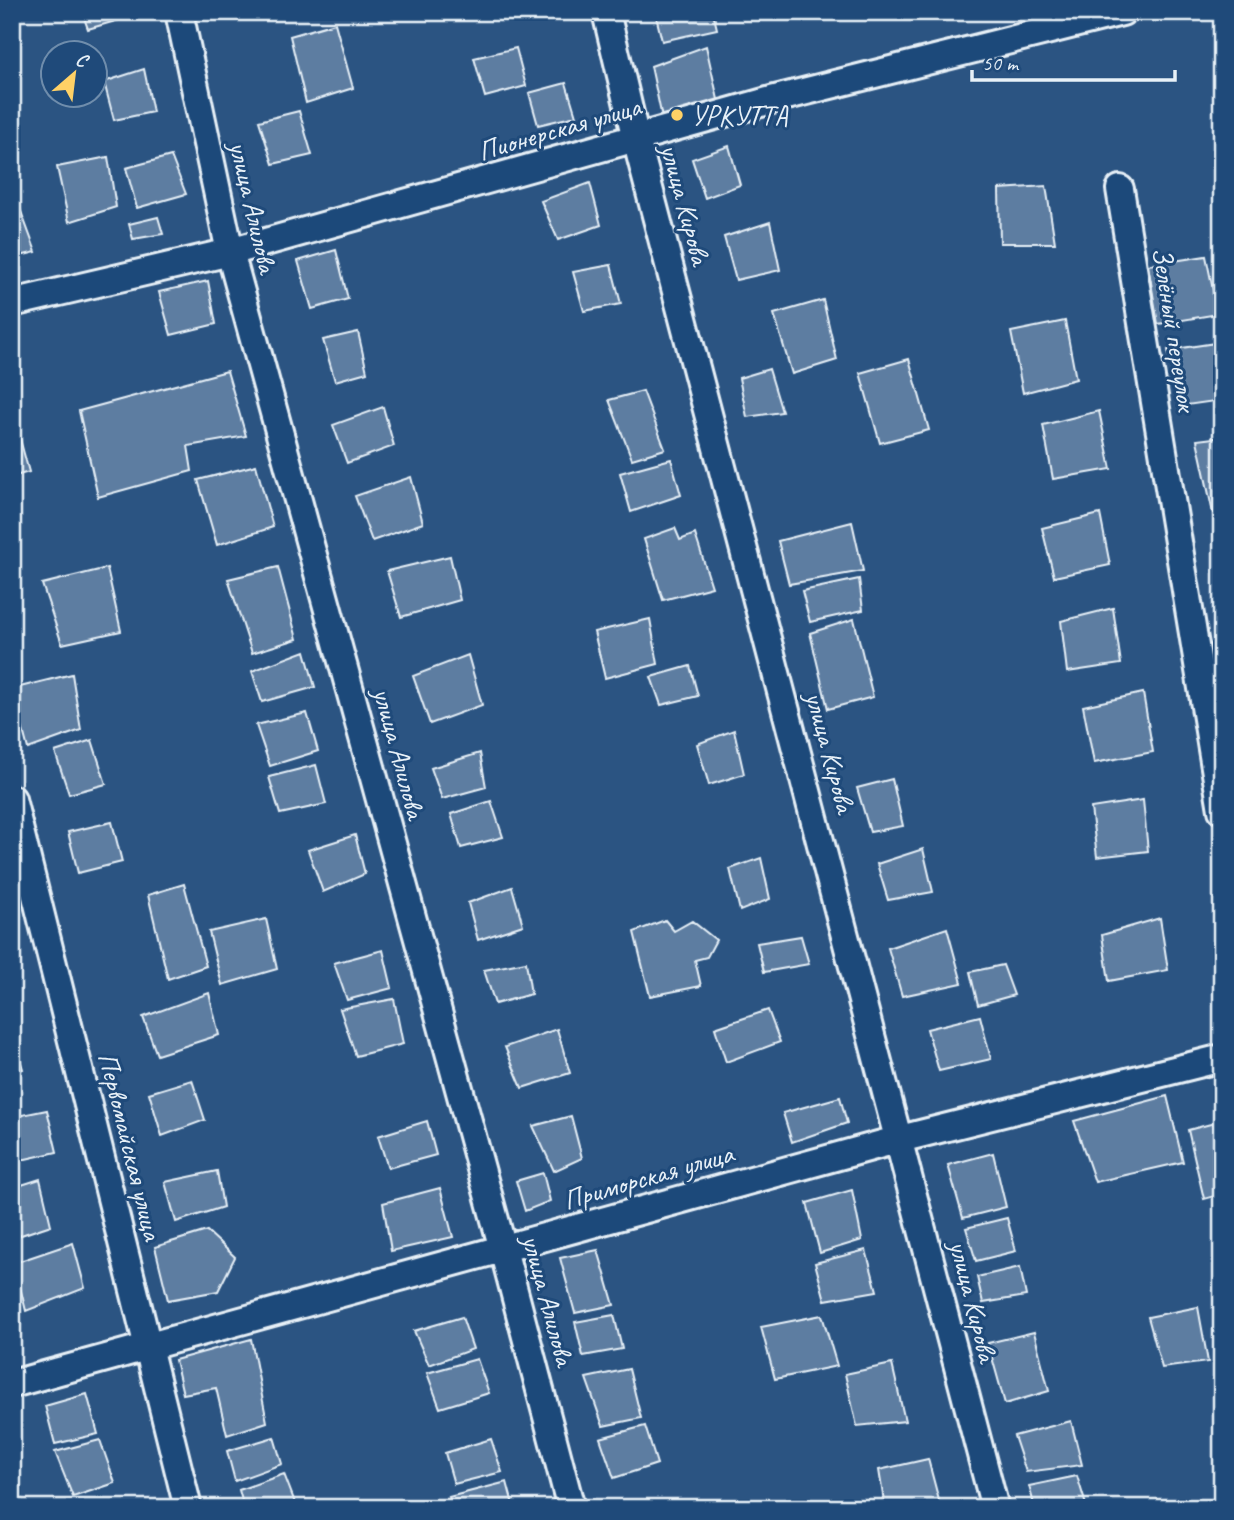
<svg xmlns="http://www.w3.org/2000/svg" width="1234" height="1520" font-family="Caveat,sans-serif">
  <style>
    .building { fill: #5d7da1; stroke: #e8f1f8; stroke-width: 2 }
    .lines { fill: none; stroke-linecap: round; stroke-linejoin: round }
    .minor-casing { stroke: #e8f1f8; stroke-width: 32 }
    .minor { stroke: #1f4a7a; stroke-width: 26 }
    .poi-dot { fill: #ffd166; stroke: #1f4a7a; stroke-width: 2.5 }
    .labels { text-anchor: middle; stroke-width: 6; stroke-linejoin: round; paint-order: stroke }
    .poi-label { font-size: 28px; fill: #e8f1f8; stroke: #1f4a7a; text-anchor: start }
    .street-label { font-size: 28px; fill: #e8f1f8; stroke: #1f4a7a }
  </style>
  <rect width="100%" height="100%" fill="#2b5482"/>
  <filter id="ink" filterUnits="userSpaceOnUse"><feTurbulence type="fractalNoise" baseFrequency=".0143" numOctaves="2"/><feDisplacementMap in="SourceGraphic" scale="14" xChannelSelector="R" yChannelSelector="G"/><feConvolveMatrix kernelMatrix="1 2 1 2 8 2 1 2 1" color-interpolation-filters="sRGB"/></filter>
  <g filter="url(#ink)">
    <path class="building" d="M 82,12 L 127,12 L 129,17 L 88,29 Z
      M 496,12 L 517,12 L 497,17 Z
      M 655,12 L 713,12 L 717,29 L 662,41 Z
      M 335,23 L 353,88 L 306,103 L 290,36 Z
      M 706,46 L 719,104 L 662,118 L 651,66 Z
      M 516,48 L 526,86 L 485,97 L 474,58 Z
      M 144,69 L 153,112 L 114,120 L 104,82 Z
      M 566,83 L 576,116 L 538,125 L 529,93 Z
      M 299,111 L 312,155 L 273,164 L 259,121 Z
      M 729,146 L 740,185 L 705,198 L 692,159 Z
      M 171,156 L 186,194 L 137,208 L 126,168 Z
      M 108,157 L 116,207 L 69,222 L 57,167 Z
      M 590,183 L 601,225 L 558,240 L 541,201 Z
      M 1046,186 L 1055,243 L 1000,243 L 999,189 Z
      M 12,187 L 36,252 L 12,258 Z
      M 158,217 L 163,234 L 133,239 L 129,224 Z
      M 770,222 L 780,270 L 736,280 L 724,237 Z
      M 336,250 L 348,299 L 312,309 L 298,261 Z
      M 1206,256 L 1218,314 L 1158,324 L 1148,265 Z
      M 611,265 L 621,304 L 584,311 L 573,272 Z
      M 208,281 L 216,324 L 171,335 L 159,292 Z
      M 823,300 L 837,360 L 792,374 L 774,314 Z
      M 1065,321 L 1076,379 L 1023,393 L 1011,332 Z
      M 358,332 L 367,372 L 335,381 L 323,340 Z
      M 1222,342 L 1222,400 L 1180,406 L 1168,350 Z
      M 909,359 L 929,430 L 880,443 L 860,373 Z
      M 769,369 L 782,412 L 747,417 L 739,378 Z
      M 227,371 L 246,436 L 188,446 L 192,471 L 98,497 L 79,411 Z
      M 643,391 L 665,449 L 632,459 L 609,400 Z
      M 383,407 L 394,446 L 347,463 L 333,425 Z
      M 1099,411 L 1111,469 L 1053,479 L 1043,425 Z
      M 12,421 L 15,421 L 29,472 L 12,477 Z
      M 1222,437 L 1222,511 L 1213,513 L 1197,440 Z
      M 671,459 L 681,495 L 631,512 L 620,473 Z
      M 256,465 L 273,527 L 217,545 L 198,480 Z
      M 411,477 L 423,523 L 372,541 L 355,496 Z
      M 1100,514 L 1110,565 L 1054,577 L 1042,528 Z
      M 852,522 L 863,571 L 789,584 L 778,541 Z
      M 675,528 L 680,540 L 695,534 L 712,587 L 663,600 L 644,539 Z
      M 450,556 L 460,600 L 401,617 L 387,571 Z
      M 278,567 L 297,639 L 252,653 L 228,579 Z
      M 107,568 L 121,631 L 62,644 L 42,584 Z
      M 859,579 L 863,610 L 810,622 L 802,591 Z
      M 1113,608 L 1121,664 L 1067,672 L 1061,621 Z
      M 650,619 L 658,664 L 605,678 L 594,632 Z
      M 854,619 L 873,697 L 828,709 L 810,633 Z
      M 305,651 L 315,687 L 262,702 L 252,671 Z
      M 468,655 L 482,705 L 430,724 L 413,676 Z
      M 690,666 L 698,696 L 661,705 L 651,677 Z
      M 72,674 L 81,730 L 28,749 L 12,689 Z
      M 1143,693 L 1153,752 L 1094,763 L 1083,706 Z
      M 307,713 L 318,751 L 270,766 L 256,725 Z
      M 734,730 L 744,774 L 709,785 L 697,744 Z
      M 92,740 L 106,784 L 69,794 L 55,752 Z
      M 480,753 L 486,787 L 442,799 L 431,768 Z
      M 316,765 L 326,804 L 280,814 L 269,777 Z
      M 892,779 L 903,826 L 870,832 L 857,788 Z
      M 1143,800 L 1148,851 L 1097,857 L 1091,808 Z
      M 491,801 L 503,837 L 461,848 L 451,814 Z
      M 112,822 L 122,862 L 78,873 L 68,832 Z
      M 355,835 L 365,874 L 323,892 L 308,850 Z
      M 923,849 L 933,892 L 888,900 L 877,864 Z
      M 761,858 L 770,899 L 740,911 L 730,869 Z
      M 184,884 L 206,966 L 168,979 L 148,895 Z
      M 512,887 L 523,925 L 478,940 L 468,903 Z
      M 1160,918 L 1168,970 L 1109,981 L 1102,935 Z
      M 266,919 L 277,969 L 222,985 L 209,932 Z
      M 665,920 L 674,931 L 692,921 L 716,940 L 707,957 L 695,960 L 701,986 L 650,996 L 634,932 Z
      M 947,928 L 962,983 L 902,996 L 888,948 Z
      M 801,936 L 809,964 L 764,972 L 757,943 Z
      M 383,950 L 392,988 L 347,1000 L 334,963 Z
      M 526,962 L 531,994 L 495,1004 L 484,970 Z
      M 1003,965 L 1014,995 L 978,1005 L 970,972 Z
      M 209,993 L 219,1035 L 157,1055 L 143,1017 Z
      M 394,999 L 403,1044 L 356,1056 L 340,1009 Z
      M 768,1010 L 780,1042 L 726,1062 L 715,1028 Z
      M 980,1016 L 991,1059 L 939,1071 L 927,1029 Z
      M 557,1029 L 570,1073 L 522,1088 L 505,1047 Z
      M 12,1033 L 23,1069 L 12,1072 Z
      M 192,1080 L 205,1120 L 162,1136 L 149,1093 Z
      M 1167,1096 L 1183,1162 L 1095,1182 L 1074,1121 Z
      M 840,1097 L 847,1123 L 792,1142 L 783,1113 Z
      M 47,1110 L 57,1152 L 12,1162 L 12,1117 Z
      M 571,1116 L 582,1158 L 554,1171 L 533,1126 Z
      M 427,1121 L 436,1155 L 388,1168 L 378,1136 Z
      M 1222,1121 L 1222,1194 L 1204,1199 L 1188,1130 Z
      M 993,1153 L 1006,1207 L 963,1218 L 948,1165 Z
      M 217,1171 L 223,1207 L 176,1222 L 165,1182 Z
      M 543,1173 L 550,1201 L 525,1211 L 516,1181 Z
      M 40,1179 L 51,1225 L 12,1238 L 12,1188 Z
      M 440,1188 L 453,1237 L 391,1251 L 383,1203 Z
      M 852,1190 L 862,1240 L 820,1253 L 807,1203 Z
      M 1007,1218 L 1016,1251 L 976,1261 L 966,1228 Z
      M 207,1231 L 235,1257 L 218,1291 L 168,1300 L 155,1247 Z
      M 73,1243 L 85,1288 L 26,1311 L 14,1263 Z
      M 598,1250 L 614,1305 L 575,1313 L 560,1258 Z
      M 866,1250 L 877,1291 L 825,1300 L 815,1263 Z
      M 1020,1267 L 1026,1296 L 983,1303 L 977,1277 Z
      M 1198,1307 L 1208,1362 L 1162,1368 L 1148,1317 Z
      M 614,1315 L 622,1349 L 583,1356 L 575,1322 Z
      M 822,1315 L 837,1366 L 775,1379 L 761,1327 Z
      M 462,1317 L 473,1349 L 429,1365 L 414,1331 Z
      M 1034,1332 L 1049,1391 L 1005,1404 L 988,1343 Z
      M 251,1339 L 267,1422 L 227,1435 L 216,1388 L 183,1394 L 175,1360 Z
      M 477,1359 L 489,1393 L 440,1408 L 427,1373 Z
      M 892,1364 L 905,1421 L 857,1426 L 845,1374 Z
      M 629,1369 L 641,1418 L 603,1426 L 586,1378 Z
      M 87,1394 L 98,1434 L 55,1444 L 45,1406 Z
      M 1071,1421 L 1082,1465 L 1026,1472 L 1014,1436 Z
      M 645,1426 L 657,1464 L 614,1478 L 600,1438 Z
      M 274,1437 L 282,1464 L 235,1481 L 227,1451 Z
      M 491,1439 L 502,1472 L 454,1484 L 445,1453 Z
      M 100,1440 L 115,1483 L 73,1497 L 55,1452 Z
      M 928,1459 L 941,1508 L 885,1508 L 879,1470 Z
      M 284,1474 L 297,1508 L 244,1508 L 239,1490 Z
      M 1077,1476 L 1087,1508 L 1035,1508 L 1029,1486 Z
      M 507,1482 L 514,1508 L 453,1508 L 449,1497 Z"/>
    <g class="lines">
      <defs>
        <path id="minor" d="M 179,12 L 230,252 L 503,1249 L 571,1508
          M 606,12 L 636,139 L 995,1508
          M 1120,189 L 1222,810
          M 12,303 L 230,252 L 775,99 L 1122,12
          M 12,799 L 188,1508
          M 12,1384 L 900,1139 L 1222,1058"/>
      </defs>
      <use href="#minor" class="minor-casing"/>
      <use href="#minor" class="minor"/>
    </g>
  </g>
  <circle class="poi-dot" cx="677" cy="115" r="7"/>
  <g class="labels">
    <g class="poi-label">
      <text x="691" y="125">УРКУТТА</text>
    </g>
    <g class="street-label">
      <text transform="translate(559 128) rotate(-16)" y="10">Пионерская улица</text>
      <text transform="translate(686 204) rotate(75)" y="10">улица Кирова</text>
      <text transform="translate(254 207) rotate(77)" y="10">улица Алилова</text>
      <text transform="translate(1175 329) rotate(81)" y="10">Зелёный переулок</text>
      <text transform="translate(831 752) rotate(75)" y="10">улица Кирова</text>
      <text transform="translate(400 753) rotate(75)" y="10">улица Алилова</text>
      <text transform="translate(131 1146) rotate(76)" y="10">Первомайская улица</text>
      <text transform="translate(648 1176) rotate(-16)" y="10">Приморская улица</text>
      <text transform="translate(549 1300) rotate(75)" y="10">улица Алилова</text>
      <text transform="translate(974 1301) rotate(76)" y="10">улица Кирова</text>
    </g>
  </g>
  <rect width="1234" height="1520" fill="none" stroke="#1f4a7a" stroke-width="42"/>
  <rect x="21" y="21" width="1192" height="1478" fill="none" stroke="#e8f1f8" stroke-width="2.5" filter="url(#ink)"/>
  <g transform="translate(74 74) rotate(28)"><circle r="33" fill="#1f4a7a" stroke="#6f8dac" stroke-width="2"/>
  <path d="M0-5L12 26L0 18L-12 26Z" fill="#ffd166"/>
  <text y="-10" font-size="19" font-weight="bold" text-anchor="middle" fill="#e8f1f8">С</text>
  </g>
  <path d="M972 70v10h203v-10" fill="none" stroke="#e8f1f8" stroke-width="3.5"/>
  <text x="982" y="70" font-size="21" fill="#e8f1f8" stroke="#1f4a7a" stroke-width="5" paint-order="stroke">50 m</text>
</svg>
